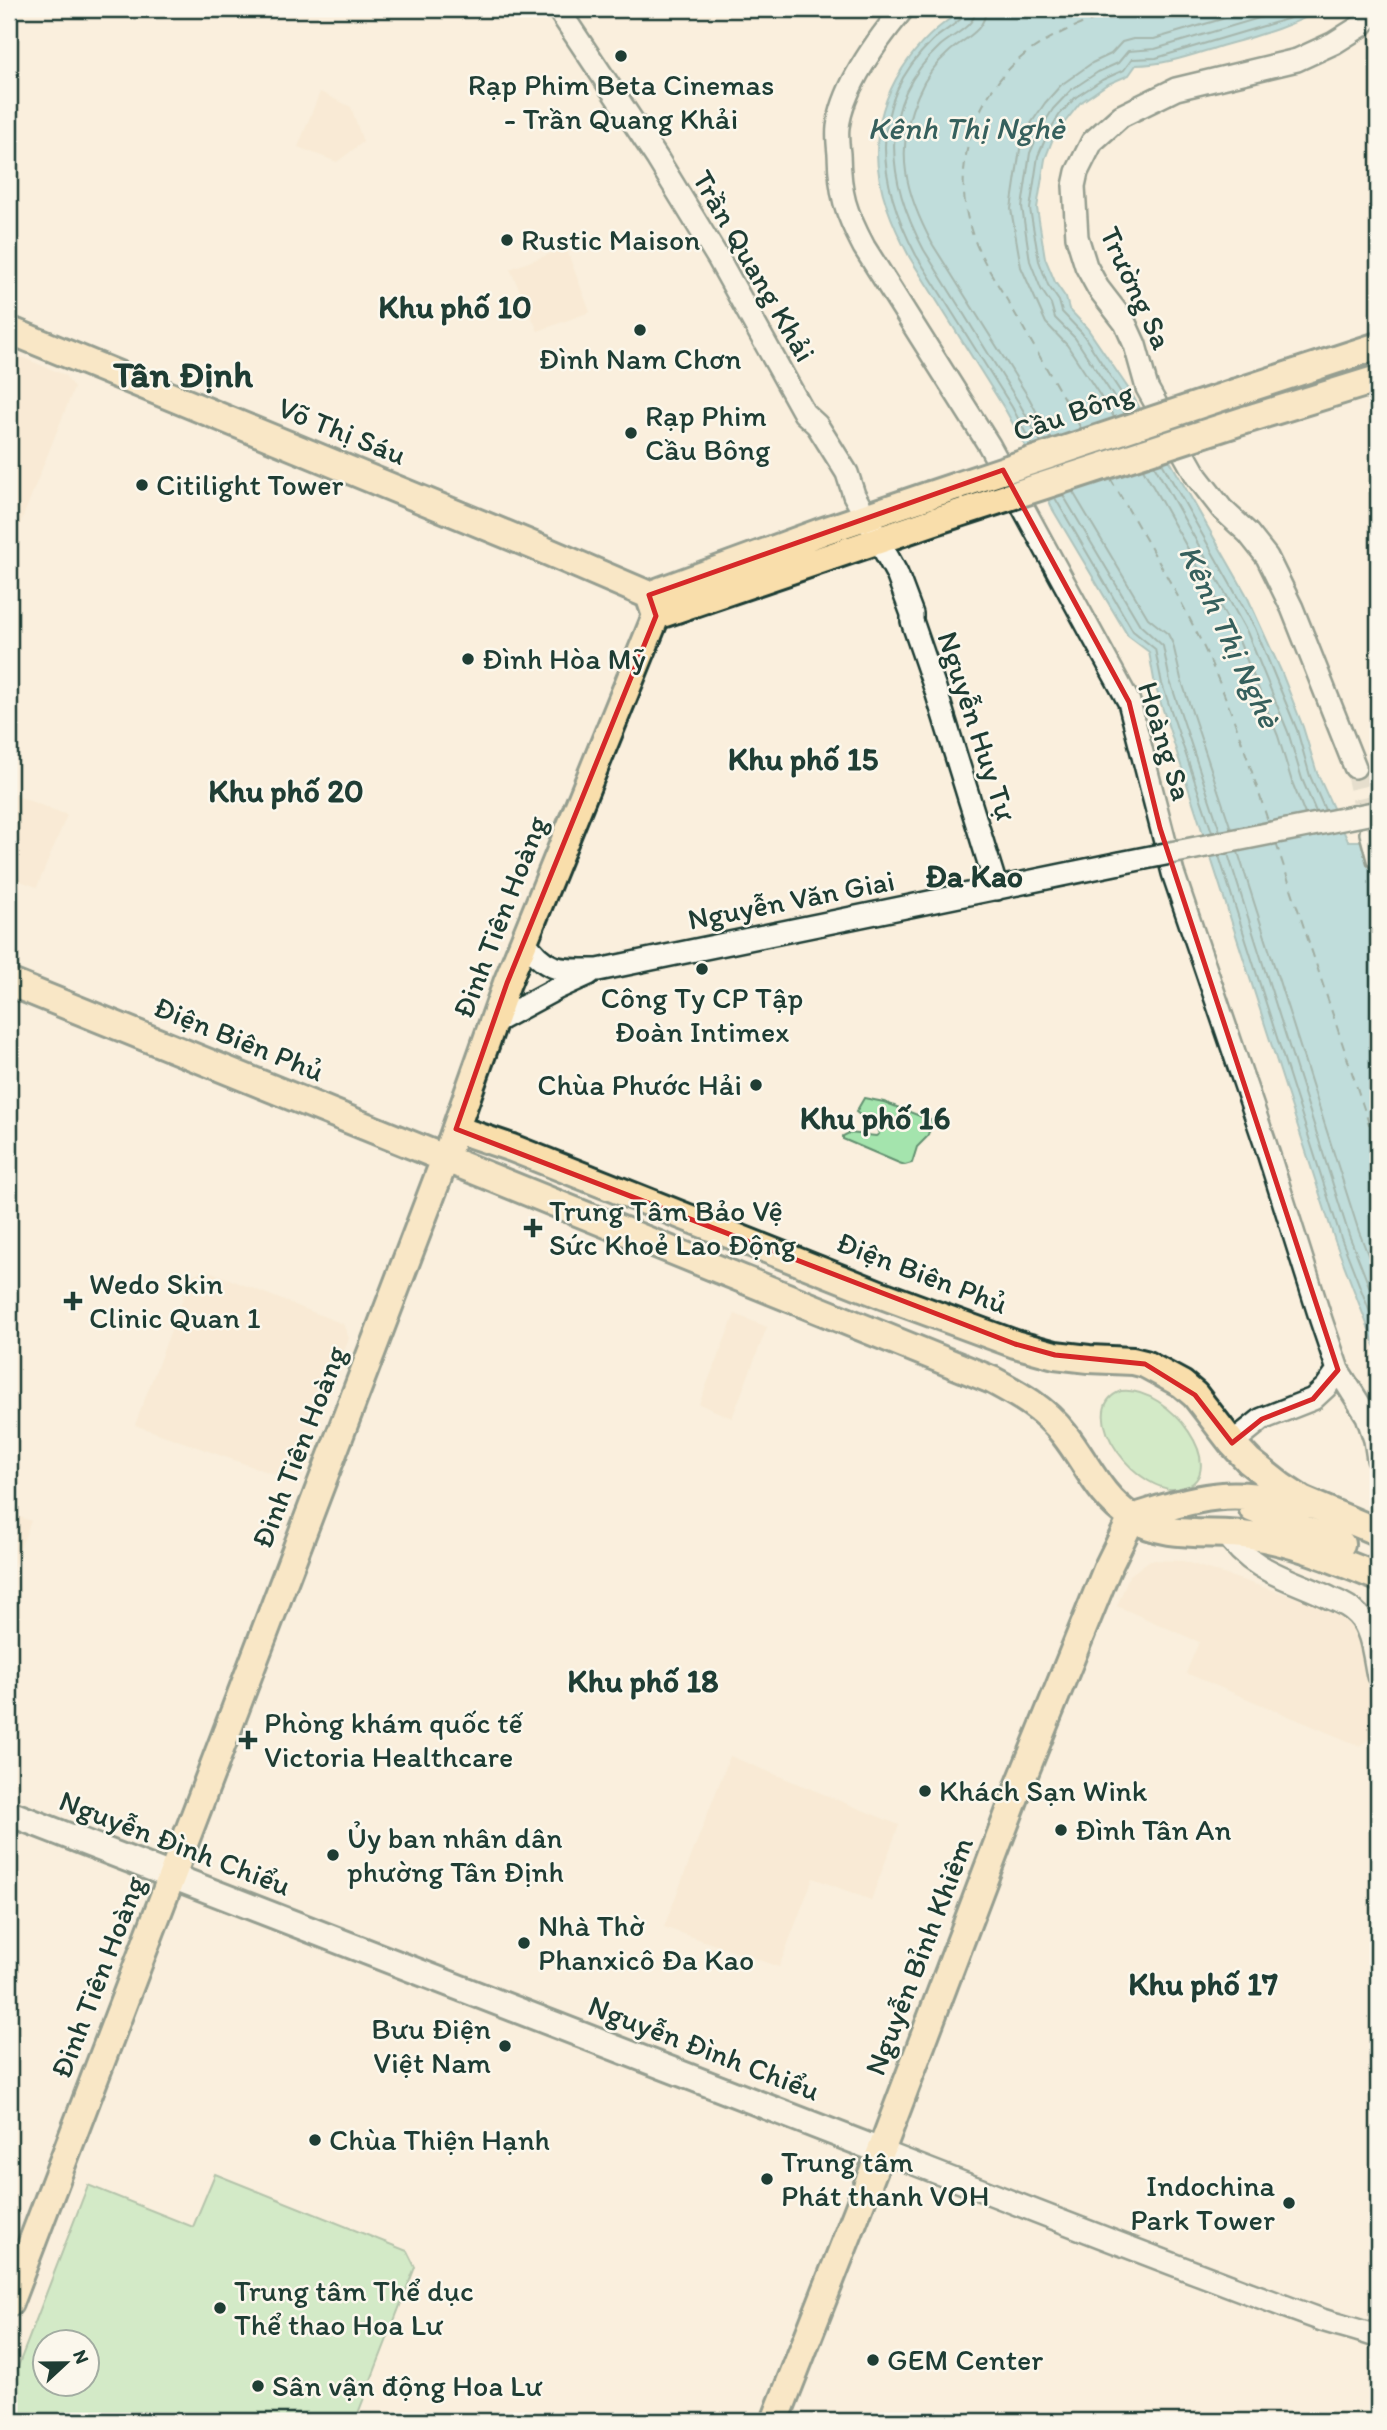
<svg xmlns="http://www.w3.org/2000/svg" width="1387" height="2430" font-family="Itim,sans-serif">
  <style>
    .built { fill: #f8e5cc }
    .green { fill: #a4e4ad; stroke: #629070; stroke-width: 2; fill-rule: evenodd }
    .water { fill: #7ac7d9; stroke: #569097; stroke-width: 2 }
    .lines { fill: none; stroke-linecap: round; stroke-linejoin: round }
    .shore { stroke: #437476; stroke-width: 2 }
    .ferry { stroke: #36605d; stroke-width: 2; stroke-dasharray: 9 7; stroke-linecap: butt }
    .tertiary-tunnel { stroke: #cecbbb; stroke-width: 21; stroke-dasharray: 21 10; stroke-linecap: butt }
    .tertiary-casing { stroke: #1f3d34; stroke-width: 26 }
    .secondary-casing { stroke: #1f3d34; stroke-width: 30 }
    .primary-casing { stroke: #1f3d34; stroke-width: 32 }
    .tertiary { stroke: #fbf7ec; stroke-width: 21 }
    .secondary { stroke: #fbf7ec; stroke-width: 24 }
    .primary { stroke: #f9deab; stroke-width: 26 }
    .tertiary-bridge-casing { stroke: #1f3d34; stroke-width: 26; stroke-linecap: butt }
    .primary-bridge-casing { stroke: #1f3d34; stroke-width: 32; stroke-linecap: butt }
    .tertiary-bridge { stroke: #fbf7ec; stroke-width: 21 }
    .primary-bridge { stroke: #f9deab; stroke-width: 26 }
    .marked { fill: none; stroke: #d62828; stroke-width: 5; stroke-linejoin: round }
    .poi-dot { fill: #1f3d34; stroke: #fbf7ec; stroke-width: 2.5 }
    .labels { text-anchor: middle; stroke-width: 5; stroke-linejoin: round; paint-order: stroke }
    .poi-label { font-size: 30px; fill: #1f3d34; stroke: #fbf7ec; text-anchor: start }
    .street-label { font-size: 30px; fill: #1f3d34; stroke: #fbf7ec }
    .water-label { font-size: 32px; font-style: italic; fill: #36605d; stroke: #fbf7ec }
    .neighbourhood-label { font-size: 32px; font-weight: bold; fill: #1f3d34; stroke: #fbf7ec }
    .district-label { font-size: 37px; font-weight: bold; fill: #1f3d34; stroke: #fbf7ec }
  </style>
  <rect width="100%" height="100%" fill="#faefdd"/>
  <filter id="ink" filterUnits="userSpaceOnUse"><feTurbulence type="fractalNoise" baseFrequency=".0143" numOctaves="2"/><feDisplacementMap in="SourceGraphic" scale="14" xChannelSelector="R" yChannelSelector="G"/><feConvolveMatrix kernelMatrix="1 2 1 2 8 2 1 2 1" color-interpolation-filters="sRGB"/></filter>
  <g filter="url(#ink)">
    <path class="built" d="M 320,92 L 351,107 L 363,142 L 337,162 L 298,147 Z
      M 566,248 L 590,312 L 538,331 L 510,269 Z
      M 9,352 L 65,375 L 74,388 L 9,552 Z
      M 9,793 L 67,815 L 37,887 L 9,877 Z
      M 206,1270 L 343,1324 L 349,1338 L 293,1481 L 135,1425 L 192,1275 Z
      M 735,1314 L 767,1327 L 732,1418 L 699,1404 Z
      M 9,1513 L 31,1521 L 9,1577 Z
      M 1150,1560 L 1183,1561 L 1353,1616 L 1377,1732 L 1360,1746 L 1186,1673 L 1199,1642 L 1117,1606 L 1129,1576 Z
      M 730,1756 L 899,1825 L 871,1900 L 813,1878 L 779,1967 L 664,1927 Z"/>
    <path class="green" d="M 864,1098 L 884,1102 L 933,1121 L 927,1137 L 917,1147 L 912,1163 L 905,1165 L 899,1163 L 843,1139 L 843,1136 L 849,1133 L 876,1136 L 879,1134 L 877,1128 L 856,1112 Z
      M 1121,1391 C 1170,1385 1232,1473 1183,1488 C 1141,1501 1071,1410 1121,1391 Z
      M 215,2174 L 407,2251 L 415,2267 L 355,2421 L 9,2421 L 9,2390 L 88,2185 L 193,2227 ZM 46,2342 L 88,2342 L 88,2384 L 46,2384 Z"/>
    <path class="water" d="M 965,9 L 1322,9 C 1289,28 1252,37 1215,48 C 1189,56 1164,65 1136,65 L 1129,75 L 1106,85 L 1080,103 L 1054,136 L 1045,159 L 1037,208 L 1045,258 L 1055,282 L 1066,298 L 1069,309 L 1087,328 L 1130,391 L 1246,594 L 1281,671 L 1303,727 L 1317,773 L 1348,841 L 1378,841 L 1378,1353 L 1335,1241 L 1155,685 L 1149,652 L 1128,636 L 1053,510 L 1024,444 L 1006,411 L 910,258 C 893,226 877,190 877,152 C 877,92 914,39 965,9 Z"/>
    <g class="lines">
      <path class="shore" d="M 967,9 C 966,20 941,32 932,41 C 867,104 877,181 916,255 L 1012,407 L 1032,445
        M 976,9 C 975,27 952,35 940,46 C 876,105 887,181 924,250 L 1019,403 L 1041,442
        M 986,9 C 985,32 964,38 949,52 C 935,64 925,78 918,95 C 893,150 906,195 933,245 L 1029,398 L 1051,439
        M 1133,411 L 1082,333 L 1062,312 L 1059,301 L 1048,285 L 1039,261 L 1030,209 L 1038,156 L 1048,133 L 1060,114 L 1076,97 L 1102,80 L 1124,70 L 1132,59 L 1156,58 L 1287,19 L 1309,9
        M 1125,414 L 1075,338 L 1055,318 L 1051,304 L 1041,289 L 1030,261 L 1022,207 L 1030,153 L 1040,130 L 1053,109 L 1071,90 L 1098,72 L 1118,63 L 1128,51 L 1155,49 L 1289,9
        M 1114,417 L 1067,345 L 1046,323 L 1021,267 L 1011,209 L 1020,149 L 1032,122 L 1045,103 L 1061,85 L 1092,63 L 1111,54 L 1122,42 L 1133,39 L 1154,39 L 1256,9
        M 1162,463 L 1255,628 L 1297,730 L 1310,776 L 1325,810
        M 1154,465 L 1247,632 L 1288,732 L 1302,779 L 1316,812
        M 1143,469 L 1237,636 L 1278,736 L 1292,782 L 1305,814
        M 1073,492 L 1148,618 L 1168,634 L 1173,644 L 1181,679 L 1231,829
        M 1063,495 L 1140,625 L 1163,646 L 1170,681 L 1220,831
        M 1055,498 L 1133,631 L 1155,649 L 1162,684 L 1212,832
        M 1238,852 L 1359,1232 L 1378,1280
        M 1228,854 L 1349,1235 L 1378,1309
        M 1219,856 L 1341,1238 L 1378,1333"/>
      <path class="ferry" d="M 1082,430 C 1059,390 1036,350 1013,310 C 998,284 980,259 971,230 C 951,168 973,97 1023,56 C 1052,33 1090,20 1125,9
        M 1110,478 C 1143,535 1178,592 1206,652 C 1232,708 1250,766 1269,824
        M 1276,843 L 1378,1151"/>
      <path class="tertiary-tunnel" d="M 1355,767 L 1370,831"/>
      <defs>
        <path id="tertiary" d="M 558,9 L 657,158 L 718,258 L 804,413 L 817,425 L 847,473 L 854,495 L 897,574 L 912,614 L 912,621 L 935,688 L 997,889
          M 903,9 C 878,39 843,87 838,127 C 837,135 838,145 839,154 C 840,195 845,211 864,247 L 989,445 L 1129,702 L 1173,873 L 1265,1143 L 1321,1320 L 1338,1370 L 1367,1416 L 1375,1440 L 1378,1459
          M 1355,767 L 1292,608 L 1267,557 L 1248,533 L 1222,509 L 1197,477 L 1147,388 L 1135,345 L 1125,323 L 1098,288 L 1086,266 L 1077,237 L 1074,186 L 1077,172 L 1092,142 L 1121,116 L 1176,89 L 1297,60 L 1334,43 L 1361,26 L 1376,9
          M 1371,833 L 1378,859
          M 524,940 C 546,973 561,970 598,970 L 1120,863
          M 495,1022 L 556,989 L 589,974
          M 1232,1443 L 1262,1419 L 1313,1399 L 1326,1387 L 1338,1370
          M 1226,1533 C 1251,1572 1292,1579 1330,1598 C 1340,1602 1351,1607 1358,1615 C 1372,1629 1374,1658 1378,1676
          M 881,2151 C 1028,2208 1174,2266 1322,2320 C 1341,2326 1360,2330 1378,2337"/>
        <path id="secondary" d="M 9,1813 L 881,2151"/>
        <path id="primary" d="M 9,330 L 544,550 L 649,595
          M 1237,392 L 1378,346
          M 1245,420 L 1378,379
          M 649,595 L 821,532 L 930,495
          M 656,616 L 938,520
          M 9,982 L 992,1380 C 1020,1395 1045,1409 1064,1434 C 1087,1463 1099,1496 1131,1517 C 1166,1540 1212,1530 1251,1536 C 1296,1542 1337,1561 1378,1577
          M 456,1129 L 512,1148 L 882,1295 L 1015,1344 L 1055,1355 L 1089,1359 L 1133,1361 L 1145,1364 L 1182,1384 L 1195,1395 L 1232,1443 L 1249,1461 L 1282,1487 L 1302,1500 L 1378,1532
          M 1253,1509 L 1341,1544
          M 1132,1518 C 1195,1498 1234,1485 1300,1507
          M 9,2303 L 445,1159 L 507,983 L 656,616 L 649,595
          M 775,2421 L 881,2151 L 1020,1784 L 1107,1569 L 1132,1518"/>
      </defs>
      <use href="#tertiary" class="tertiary-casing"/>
      <use href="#secondary" class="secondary-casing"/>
      <use href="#primary" class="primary-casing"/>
      <use href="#tertiary" class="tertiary"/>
      <use href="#secondary" class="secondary"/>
      <use href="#primary" class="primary"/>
      <defs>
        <path id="tertiary-bridge" d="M 1120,863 L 1378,812"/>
        <path id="primary-bridge" d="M 930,495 L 1237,392
          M 938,520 L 1245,420"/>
      </defs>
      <use href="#tertiary-bridge" class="tertiary-bridge-casing"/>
      <use href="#primary-bridge" class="primary-bridge-casing"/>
      <use href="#tertiary-bridge" class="tertiary-bridge"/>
      <use href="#primary-bridge" class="primary-bridge"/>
    </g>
  </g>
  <path d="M0 0H1387V2430H0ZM 1003,470 L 1129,702 L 1160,828 L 1338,1370 L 1313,1399 L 1262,1419 L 1232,1443 L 1195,1395 L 1145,1364 L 1055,1355 L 1015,1344 L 456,1129 L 507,983 L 656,616 L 649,595 Z" fill="#faefdd" fill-opacity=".55" fill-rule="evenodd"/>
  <path class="marked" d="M 1003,470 L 1129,702 L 1160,828 L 1338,1370 L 1313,1399 L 1262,1419 L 1232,1443 L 1195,1395 L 1145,1364 L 1055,1355 L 1015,1344 L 456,1129 L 507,983 L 656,616 L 649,595 Z"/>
  <g class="poi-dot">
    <circle cx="621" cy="56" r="7"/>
    <circle cx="507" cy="240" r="7"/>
    <circle cx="640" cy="330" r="7"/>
    <circle cx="631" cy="433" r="7"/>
    <circle cx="142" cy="485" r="7"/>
    <circle cx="468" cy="659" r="7"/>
    <circle cx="702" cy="969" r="7"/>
    <circle cx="756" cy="1085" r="7"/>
    <path d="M529.5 1217.5h7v7h7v7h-7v7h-7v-7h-7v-7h7z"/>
    <path d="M69.5 1290.5h7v7h7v7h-7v7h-7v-7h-7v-7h7z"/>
    <path d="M244.5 1729.5h7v7h7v7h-7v7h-7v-7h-7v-7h7z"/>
    <circle cx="925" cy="1791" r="7"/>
    <circle cx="1061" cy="1830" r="7"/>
    <circle cx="333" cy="1855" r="7"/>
    <circle cx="524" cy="1943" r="7"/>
    <circle cx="505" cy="2046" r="7"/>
    <circle cx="315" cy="2140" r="7"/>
    <circle cx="767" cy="2179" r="7"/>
    <circle cx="1289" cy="2203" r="7"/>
    <circle cx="220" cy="2308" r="7"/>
    <circle cx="873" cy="2360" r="7"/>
    <circle cx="258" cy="2386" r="7"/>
  </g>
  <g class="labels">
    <g class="poi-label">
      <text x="621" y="95" text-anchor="middle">Rạp Phim Beta Cinemas<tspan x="621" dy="34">- Trần Quang Khải</tspan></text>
      <text x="521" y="250">Rustic Maison</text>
      <text x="640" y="369" text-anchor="middle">Đình Nam Chơn</text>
      <text x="645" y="426">Rạp Phim<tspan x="645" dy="34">Cầu Bông</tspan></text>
      <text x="156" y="495">Citilight Tower</text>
      <text x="482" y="669">Đình Hòa Mỹ</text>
      <text x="702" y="1008" text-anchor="middle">Công Ty CP Tập<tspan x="702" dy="34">Đoàn Intimex</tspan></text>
      <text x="742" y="1095" text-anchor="end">Chùa Phước Hải</text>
      <text x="549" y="1221">Trung Tâm Bảo Vệ<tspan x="549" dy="34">Sức Khoẻ Lao Động</tspan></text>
      <text x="89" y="1294">Wedo Skin<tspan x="89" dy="34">Clinic Quan 1</tspan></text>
      <text x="264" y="1733">Phòng khám quốc tế<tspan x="264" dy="34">Victoria Healthcare</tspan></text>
      <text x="939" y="1801">Khách Sạn Wink</text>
      <text x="1075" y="1840">Đình Tân An</text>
      <text x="347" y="1848">Ủy ban nhân dân<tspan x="347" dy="34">phường Tân Định</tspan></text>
      <text x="538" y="1936">Nhà Thờ<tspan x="538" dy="34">Phanxicô Đa Kao</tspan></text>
      <text x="491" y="2039" text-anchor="end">Bưu Điện<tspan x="491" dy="34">Việt Nam</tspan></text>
      <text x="329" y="2150">Chùa Thiện Hạnh</text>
      <text x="781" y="2172">Trung tâm<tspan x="781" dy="34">Phát thanh VOH</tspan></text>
      <text x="1275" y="2196" text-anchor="end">Indochina<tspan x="1275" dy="34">Park Tower</tspan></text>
      <text x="234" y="2301">Trung tâm Thể dục<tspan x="234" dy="34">Thể thao Hoa Lư</tspan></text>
      <text x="887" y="2370">GEM Center</text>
      <text x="272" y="2396">Sân vận động Hoa Lư</text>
    </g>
    <g class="street-label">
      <text transform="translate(754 266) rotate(60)" y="10">Trần Quang Khải</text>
      <text transform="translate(1136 288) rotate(65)" y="10">Trường Sa</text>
      <text transform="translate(1073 412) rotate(-19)" y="10">Cầu Bông</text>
      <text transform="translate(342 431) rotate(22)" y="10">Võ Thị Sáu</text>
      <text transform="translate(977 726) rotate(72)" y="10">Nguyễn Huy Tự</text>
      <text transform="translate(1165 741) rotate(73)" y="10">Hoàng Sa</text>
      <text transform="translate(791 900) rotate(-11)" y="10">Nguyễn Văn Giai</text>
      <text transform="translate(500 917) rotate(-69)" y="10">Đinh Tiên Hoàng</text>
      <text transform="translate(239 1039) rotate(22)" y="10">Điện Biên Phủ</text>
      <text transform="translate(922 1273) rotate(21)" y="10">Ðiện Biên Phủ</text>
      <text transform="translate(299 1447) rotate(-69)" y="10">Đinh Tiên Hoàng</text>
      <text transform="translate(175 1843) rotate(21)" y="10">Nguyễn Đình Chiểu</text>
      <text transform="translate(919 1956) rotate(-69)" y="10">Nguyễn Bỉnh Khiêm</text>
      <text transform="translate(98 1977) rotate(-69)" y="10">Đinh Tiên Hoàng</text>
      <text transform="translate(704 2048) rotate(21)" y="10">Nguyễn Đình Chiểu</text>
    </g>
    <g class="water-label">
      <text x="966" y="139">Kênh Thị Nghè</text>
      <text transform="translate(1230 636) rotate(65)" y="11">Kênh Thị Nghè</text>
    </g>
    <g class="neighbourhood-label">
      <text x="455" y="318">Khu phố 10</text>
      <text x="803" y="770">Khu phố 15</text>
      <text x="286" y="802">Khu phố 20</text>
      <text x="974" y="887">Đa Kao</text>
      <text x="875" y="1129">Khu phố 16</text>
      <text x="643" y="1692">Khu phố 18</text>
      <text x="1203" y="1995">Khu phố 17</text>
    </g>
    <g class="district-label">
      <text x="183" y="387">Tân Định</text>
    </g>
  </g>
  <rect width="1387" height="2430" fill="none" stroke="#fbf7ec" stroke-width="35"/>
  <rect x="18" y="18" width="1352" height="2395" fill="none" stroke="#1f3d34" stroke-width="2.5" filter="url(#ink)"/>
  <g transform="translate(66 2363) rotate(68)"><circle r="33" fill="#fbf7ec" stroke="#a3ada2" stroke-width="2"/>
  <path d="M0-5L12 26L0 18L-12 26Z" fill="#1f3d34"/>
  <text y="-10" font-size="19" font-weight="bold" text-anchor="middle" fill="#1f3d34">N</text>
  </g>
</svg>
